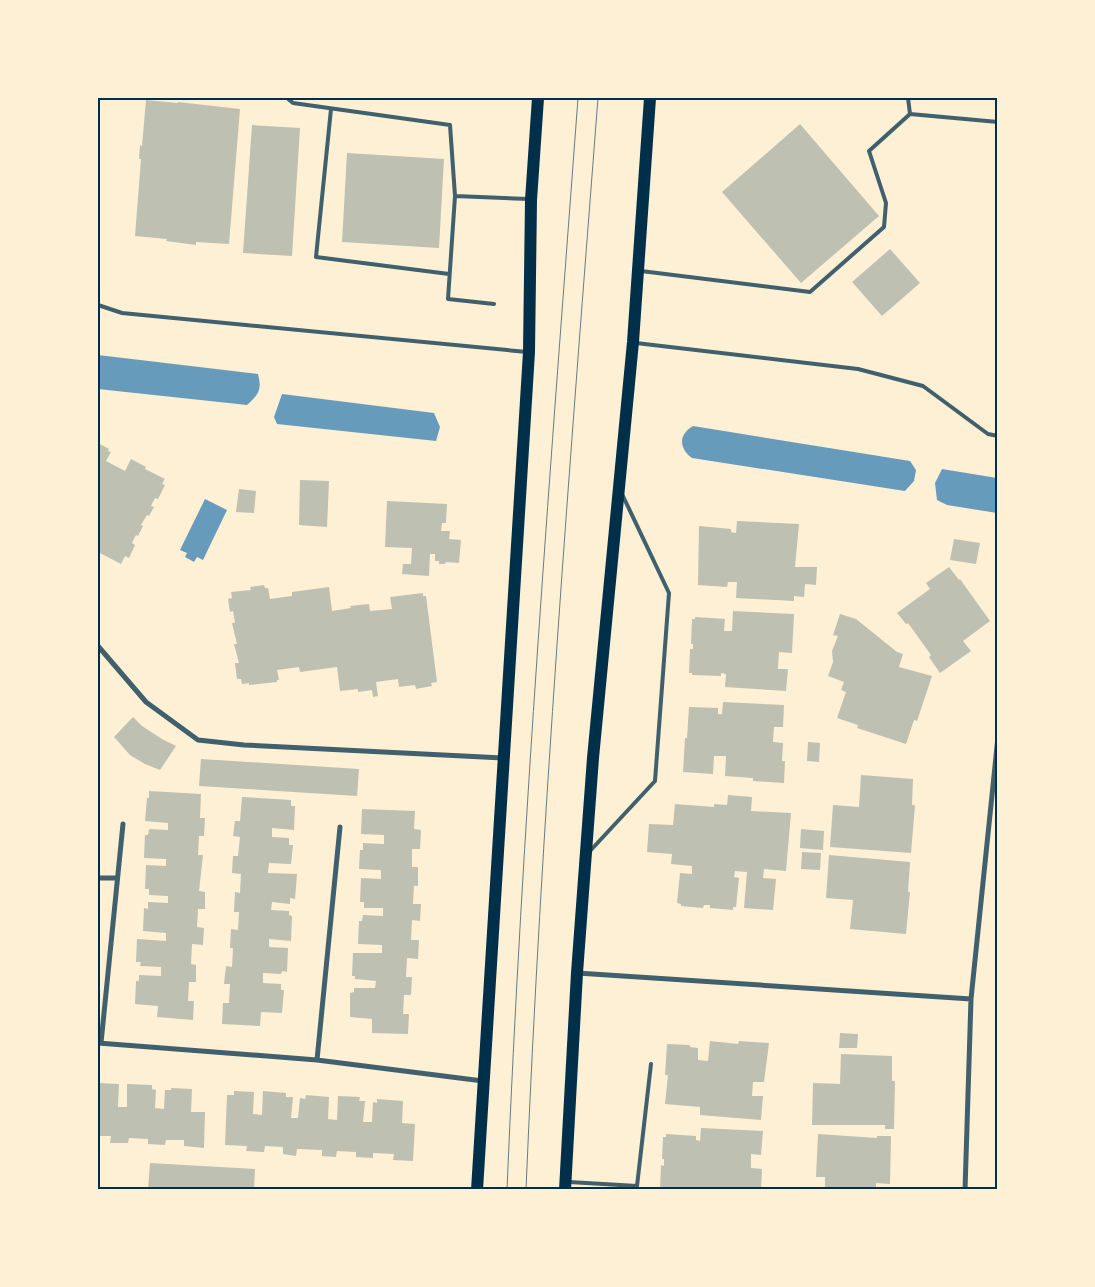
<svg xmlns="http://www.w3.org/2000/svg" width="1095" height="1287" font-family="'Nunito Sans',sans-serif">
  <style>
    .water { fill: #669bbc }
    .building { fill: #bec0b2 }
    .lines { fill: none; stroke-linecap: round; stroke-linejoin: round }
    .service { stroke: #3f606c; stroke-width: 4 }
    .minor { stroke: #3f606c; stroke-width: 5 }
    .primary { stroke: #003049; stroke-width: 12 }
    .tram { stroke: #657d81; stroke-width: 1 }
    .neatline { fill: none; stroke: #003049; stroke-width: 2 }
  </style>
  <rect width="100%" height="100%" fill="#fdf0d5"/>
  <path class="water" d="M 98,355 L 258,374 C 262,390 259,394 247,405 L 98,389 Z
    M 282,394 L 434,413 L 440,427 L 436,441 L 277,424 L 274,417 Z
    M 693,426 L 910,461 L 916,470 L 914,481 L 905,491 L 692,458 C 679,448 678,435 693,426 Z
    M 942,469 L 997,478 L 997,513 L 947,505 L 937,500 L 935,483 Z
    M 205,499 L 227,510 L 203,560 L 197,557 L 194,562 L 185,557 L 187,553 L 180,550 Z"/>
  <path class="building" d="M 146,100 L 178,103 L 178,102 L 240,109 L 229,244 L 196,242 L 196,245 L 166,241 L 167,239 L 135,236 L 141,159 L 139,159 L 140,145 L 142,146 Z
    M 800,124 L 879,216 L 801,283 L 722,192 Z
    M 252,125 L 300,128 L 292,256 L 243,253 Z
    M 347,153 L 444,159 L 439,248 L 342,242 Z
    M 890,249 L 920,283 L 882,316 L 852,282 Z
    M 98,443 L 109,449 L 108,451 L 111,452 L 106,461 L 125,471 L 131,459 L 146,467 L 145,469 L 165,479 L 162,484 L 165,485 L 158,499 L 155,498 L 151,506 L 154,507 L 149,516 L 147,515 L 141,525 L 143,526 L 138,536 L 136,535 L 132,543 L 135,545 L 129,558 L 125,556 L 121,564 L 98,552 Z
    M 300,480 L 329,481 L 327,527 L 299,525 Z
    M 239,489 L 256,491 L 254,513 L 236,512 Z
    M 387,501 L 447,504 L 446,523 L 442,523 L 441,531 L 450,531 L 449,539 L 461,540 L 459,563 L 446,562 L 445,564 L 439,564 L 439,561 L 435,561 L 435,554 L 430,554 L 429,576 L 402,574 L 403,564 L 411,564 L 412,548 L 385,547 Z
    M 737,521 L 799,524 L 795,567 L 817,567 L 816,585 L 805,584 L 804,597 L 794,596 L 794,601 L 736,598 L 737,582 L 728,582 L 727,587 L 698,585 L 699,526 L 731,529 L 731,532 L 736,533 Z
    M 954,539 L 980,543 L 976,564 L 950,560 Z
    M 949,567 L 959,580 L 960,579 L 990,621 L 963,641 L 971,651 L 940,673 L 929,657 L 931,655 L 908,623 L 906,624 L 897,613 L 930,589 L 926,583 Z
    M 264,585 L 265,588 L 268,588 L 270,599 L 292,596 L 292,592 L 329,587 L 332,611 L 351,608 L 350,606 L 369,604 L 370,611 L 392,609 L 390,597 L 423,593 L 423,596 L 426,596 L 437,682 L 431,683 L 432,686 L 416,689 L 415,685 L 399,687 L 398,679 L 376,682 L 378,696 L 373,697 L 372,690 L 358,692 L 358,689 L 340,691 L 337,667 L 300,672 L 299,667 L 277,670 L 279,680 L 277,680 L 277,682 L 249,685 L 249,683 L 242,684 L 241,679 L 237,679 L 235,663 L 239,663 L 234,644 L 237,644 L 232,623 L 235,623 L 233,611 L 230,612 L 228,599 L 232,598 L 231,592 L 251,590 L 250,587 Z
    M 733,611 L 794,614 L 792,653 L 779,652 L 778,669 L 788,669 L 786,691 L 725,687 L 726,674 L 721,673 L 721,676 L 692,675 L 692,673 L 689,673 L 690,649 L 693,649 L 693,644 L 691,644 L 692,619 L 695,619 L 695,617 L 725,619 L 724,631 L 732,631 Z
    M 840,614 L 856,619 L 897,652 L 903,654 L 899,667 L 932,676 L 917,721 L 914,720 L 906,744 L 857,728 L 858,725 L 837,718 L 846,692 L 841,690 L 844,682 L 828,676 L 833,662 L 832,651 L 838,636 L 833,635 Z
    M 723,702 L 784,705 L 783,727 L 774,727 L 773,742 L 783,743 L 782,761 L 785,761 L 784,783 L 753,781 L 753,778 L 725,776 L 726,756 L 714,756 L 713,774 L 683,772 L 685,738 L 687,738 L 689,707 L 718,708 L 718,714 L 722,714 Z
    M 133,717 L 142,726 L 162,739 L 176,746 L 160,770 L 145,764 L 130,755 L 114,737 Z
    M 808,742 L 820,743 L 819,762 L 807,761 Z
    M 201,759 L 359,769 L 357,796 L 199,786 Z
    M 861,775 L 913,779 L 912,805 L 915,805 L 911,853 L 830,847 L 833,805 L 859,807 Z
    M 149,791 L 201,794 L 200,818 L 205,818 L 204,836 L 199,836 L 198,855 L 203,855 L 199,891 L 205,892 L 205,909 L 198,909 L 197,927 L 204,928 L 203,945 L 192,944 L 191,964 L 196,965 L 196,982 L 189,982 L 188,1001 L 194,1001 L 193,1020 L 157,1017 L 158,1006 L 135,1004 L 136,981 L 139,981 L 139,975 L 161,976 L 161,967 L 140,966 L 141,962 L 136,962 L 137,939 L 166,941 L 166,933 L 143,931 L 144,908 L 148,909 L 148,902 L 168,903 L 168,896 L 149,895 L 149,889 L 145,889 L 146,865 L 166,866 L 166,859 L 144,858 L 145,835 L 148,835 L 149,829 L 168,830 L 168,823 L 145,821 L 147,798 L 149,798 Z
    M 728,795 L 752,797 L 751,811 L 791,813 L 786,871 L 764,869 L 763,878 L 776,879 L 773,910 L 744,908 L 747,872 L 735,871 L 734,877 L 739,878 L 736,907 L 733,907 L 733,910 L 710,908 L 710,905 L 704,905 L 703,908 L 681,906 L 681,904 L 677,903 L 680,873 L 692,874 L 692,866 L 671,864 L 672,854 L 647,852 L 649,824 L 673,825 L 675,804 L 714,807 L 714,804 L 727,805 Z
    M 242,797 L 291,800 L 291,806 L 295,806 L 294,830 L 272,828 L 272,837 L 289,838 L 289,845 L 293,845 L 291,864 L 269,863 L 268,873 L 297,874 L 295,899 L 290,898 L 290,904 L 272,902 L 271,910 L 289,911 L 289,915 L 292,916 L 291,941 L 269,939 L 269,947 L 288,948 L 287,972 L 282,971 L 281,974 L 263,973 L 263,983 L 281,984 L 281,990 L 284,990 L 282,1013 L 261,1012 L 260,1026 L 222,1024 L 223,1003 L 229,1003 L 230,984 L 224,984 L 226,966 L 232,967 L 233,948 L 230,948 L 231,929 L 238,930 L 239,912 L 234,912 L 235,892 L 240,893 L 241,874 L 232,873 L 233,856 L 238,856 L 240,837 L 233,836 L 235,821 L 240,821 Z
    M 362,809 L 415,811 L 414,829 L 421,830 L 420,849 L 412,849 L 412,867 L 418,867 L 418,886 L 414,886 L 413,904 L 421,904 L 420,921 L 412,920 L 411,940 L 419,940 L 418,959 L 407,958 L 406,977 L 412,977 L 411,995 L 404,995 L 403,1014 L 409,1014 L 408,1034 L 372,1033 L 372,1019 L 350,1017 L 350,993 L 354,992 L 354,988 L 375,988 L 376,981 L 355,979 L 355,976 L 352,976 L 353,953 L 382,953 L 382,945 L 358,944 L 359,921 L 362,921 L 363,915 L 383,916 L 383,908 L 364,908 L 364,902 L 360,902 L 361,878 L 381,879 L 381,870 L 359,869 L 360,850 L 363,850 L 363,843 L 384,844 L 384,835 L 361,834 Z
    M 801,829 L 824,831 L 823,850 L 800,848 Z
    M 802,852 L 821,853 L 820,870 L 801,869 Z
    M 829,855 L 910,862 L 908,892 L 910,892 L 906,934 L 850,929 L 853,900 L 826,898 Z
    M 840,1033 L 858,1034 L 857,1048 L 839,1048 Z
    M 710,1041 L 738,1044 L 739,1041 L 769,1043 L 764,1082 L 753,1082 L 752,1096 L 763,1096 L 761,1120 L 700,1115 L 700,1107 L 665,1104 L 668,1075 L 665,1075 L 667,1044 L 690,1045 L 690,1047 L 698,1048 L 698,1060 L 708,1061 Z
    M 841,1054 L 892,1056 L 892,1081 L 895,1081 L 894,1129 L 885,1129 L 885,1125 L 812,1125 L 813,1083 L 840,1084 Z
    M 98,1083 L 119,1084 L 118,1107 L 127,1107 L 127,1084 L 152,1085 L 152,1089 L 156,1090 L 155,1108 L 164,1109 L 165,1090 L 171,1090 L 171,1088 L 192,1089 L 191,1112 L 205,1112 L 204,1148 L 184,1146 L 184,1140 L 166,1140 L 165,1145 L 148,1144 L 148,1139 L 129,1138 L 128,1143 L 110,1143 L 111,1136 L 98,1136 Z
    M 234,1091 L 254,1092 L 253,1114 L 262,1115 L 263,1091 L 286,1093 L 286,1097 L 293,1097 L 291,1118 L 298,1118 L 300,1098 L 305,1099 L 306,1095 L 329,1097 L 328,1119 L 337,1120 L 338,1096 L 360,1097 L 359,1101 L 365,1101 L 363,1122 L 372,1122 L 373,1102 L 377,1103 L 377,1099 L 403,1101 L 402,1123 L 415,1124 L 413,1161 L 393,1160 L 394,1154 L 373,1153 L 373,1158 L 356,1157 L 356,1152 L 337,1151 L 336,1157 L 322,1156 L 322,1150 L 297,1149 L 296,1156 L 283,1154 L 283,1147 L 265,1146 L 264,1152 L 246,1151 L 247,1146 L 225,1145 L 227,1095 L 234,1095 Z
    M 701,1128 L 763,1131 L 761,1155 L 751,1154 L 751,1168 L 762,1169 L 761,1190 L 660,1189 L 661,1165 L 664,1166 L 664,1159 L 662,1159 L 663,1137 L 666,1137 L 666,1134 L 696,1136 L 696,1140 L 700,1141 Z
    M 818,1134 L 877,1138 L 877,1136 L 891,1136 L 890,1184 L 876,1183 L 876,1190 L 825,1190 L 825,1177 L 816,1177 Z
    M 150,1163 L 255,1169 L 254,1190 L 148,1190 Z"/>
  <g class="lines">
    <path class="service" d="M 287,98 L 293,103 L 450,125 L 455,196 L 529,199
      M 908,98 L 910,114
      M 331,109 L 316,257 L 449,274
      M 455,196 L 448,299 L 494,304
      M 641,271 L 810,292 L 884,227 L 886,203 L 869,151 L 910,114 L 998,122
      M 98,305 L 122,313 L 527,352
      M 636,343 L 858,369 L 923,386 L 988,434 L 998,436
      M 590,851 L 655,781 L 669,593 L 622,494
      M 569,1182 L 637,1186 L 637,1190
      M 637,1186 L 651,1064"/>
    <path class="minor" d="M 98,646 L 146,702 L 198,740 L 244,745 L 503,758
      M 98,878 L 117,878
      M 577,973 L 971,999
      M 98,1043 L 317,1060 L 483,1081
      M 101,1043 L 123,824
      M 317,1060 L 340,827
      M 965,1190 L 971,999 L 998,737"/>
    <path class="primary" d="M 477,1190 L 529,352 L 531,200 L 538,98
      M 565,1190 L 577,973 L 593,758 L 633,342 L 650,98"/>
    <path class="tram" d="M 507,1190 C 522,825 551,461 578,98
      M 526,1190 C 541,825 570,461 598,98"/>
  </g>
  <rect width="1095" height="1287" fill="none" stroke="#fdf0d5" stroke-width="198"/>
  <rect x="99" y="99" width="897" height="1089" class="neatline"/>
</svg>
